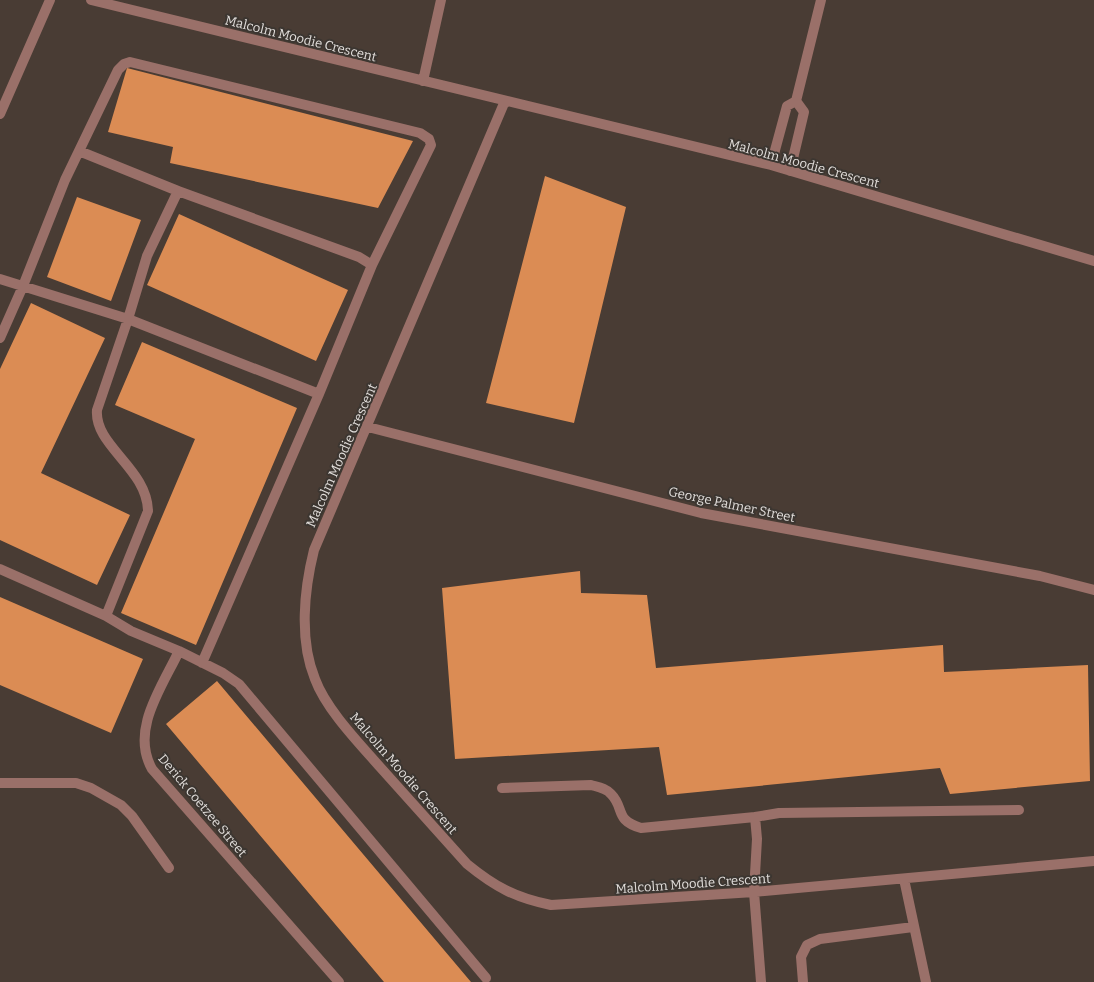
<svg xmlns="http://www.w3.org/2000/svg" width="1094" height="982" font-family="Bitter,serif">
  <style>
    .built { fill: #493c34 }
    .building { fill: #db8c54 }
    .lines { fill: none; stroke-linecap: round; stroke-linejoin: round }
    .minor { stroke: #9a7069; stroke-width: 10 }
    .labels { text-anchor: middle; stroke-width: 4; stroke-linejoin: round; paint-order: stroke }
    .street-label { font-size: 13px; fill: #e2dedb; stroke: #3c3631 }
  </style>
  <rect width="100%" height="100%" fill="#3c3631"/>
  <path class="built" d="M 0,0 L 1094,0 L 1094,982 L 0,982 Z"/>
  <path class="building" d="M 127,68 L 413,141 L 378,208 L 170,163 L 173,147 L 108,132 Z
    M 545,176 L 626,207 L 574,423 L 486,403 Z
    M 77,197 L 141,220 L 111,301 L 47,277 Z
    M 179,214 L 348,290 L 316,361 L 147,285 Z
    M 31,303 L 105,338 L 41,473 L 130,515 L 97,585 L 0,540 L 0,369 Z
    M 142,342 L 297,408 L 196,645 L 121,613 L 195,439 L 115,405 Z
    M 580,571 L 581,593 L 647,595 L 656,668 L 943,645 L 944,672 L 1088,665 L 1090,781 L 950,794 L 940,768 L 667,795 L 659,747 L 455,759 L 442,588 Z
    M 0,597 L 143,659 L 111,733 L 0,685 Z
    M 217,681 L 471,982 L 384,982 L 166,724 Z"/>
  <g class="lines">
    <path class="minor" d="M 91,0 L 771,165 L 1094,261
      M 423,81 L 441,0
      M 505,101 L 314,550 C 304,590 299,640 315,679 C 326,709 358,742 380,767 C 409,799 438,832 467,864 C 495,887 516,898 551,905 L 754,892 L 1094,861
      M 796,101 L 821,0
      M 0,114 L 50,0
      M 79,151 L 178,191
      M 771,165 L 787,106 L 796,101
      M 790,171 L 804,112 L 796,101
      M 0,279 L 128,319 L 97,410 C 94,446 147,468 148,511 L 106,616 L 131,631 L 179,651 C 162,687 130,730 152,769 L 339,982
      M 0,338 L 23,286 L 65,180 L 118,70 L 124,64 L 130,62 L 420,133 L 429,139 L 431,145 L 372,265 L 359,257 L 178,191 L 147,256 L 128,319 L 319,394
      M 368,427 L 701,513 L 1040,576 L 1094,590
      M 0,569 L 106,616
      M 179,651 L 223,673 L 239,684 L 486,978
      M 202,663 L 319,394 L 372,265
      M 0,783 L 76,783 L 91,788 L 121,805 L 132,816 L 169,868
      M 502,788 L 591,785 C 598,787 606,788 611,794 C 625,808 614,820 641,828 L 755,817
      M 904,879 L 926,982
      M 761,982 L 754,892 L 757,839 L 755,817 L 779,813 L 1019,810
      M 803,982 L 801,957 L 807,945 L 820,939 L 913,927"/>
  </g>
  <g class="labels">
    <g class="street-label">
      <text transform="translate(301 38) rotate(14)" y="5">Malcolm Moodie Crescent</text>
      <text transform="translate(804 163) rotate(15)" y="5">Malcolm Moodie Crescent</text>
      <text transform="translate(341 455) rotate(-66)" y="5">Malcolm Moodie Crescent</text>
      <text transform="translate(732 504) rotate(12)" y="5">George Palmer Street</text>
      <text transform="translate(404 773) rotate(49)" y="5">Malcolm Moodie Crescent</text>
      <text transform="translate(203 805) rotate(50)" y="5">Derick Coetzee Street</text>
      <text transform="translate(693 883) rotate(-4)" y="5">Malcolm Moodie Crescent</text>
    </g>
  </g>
</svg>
